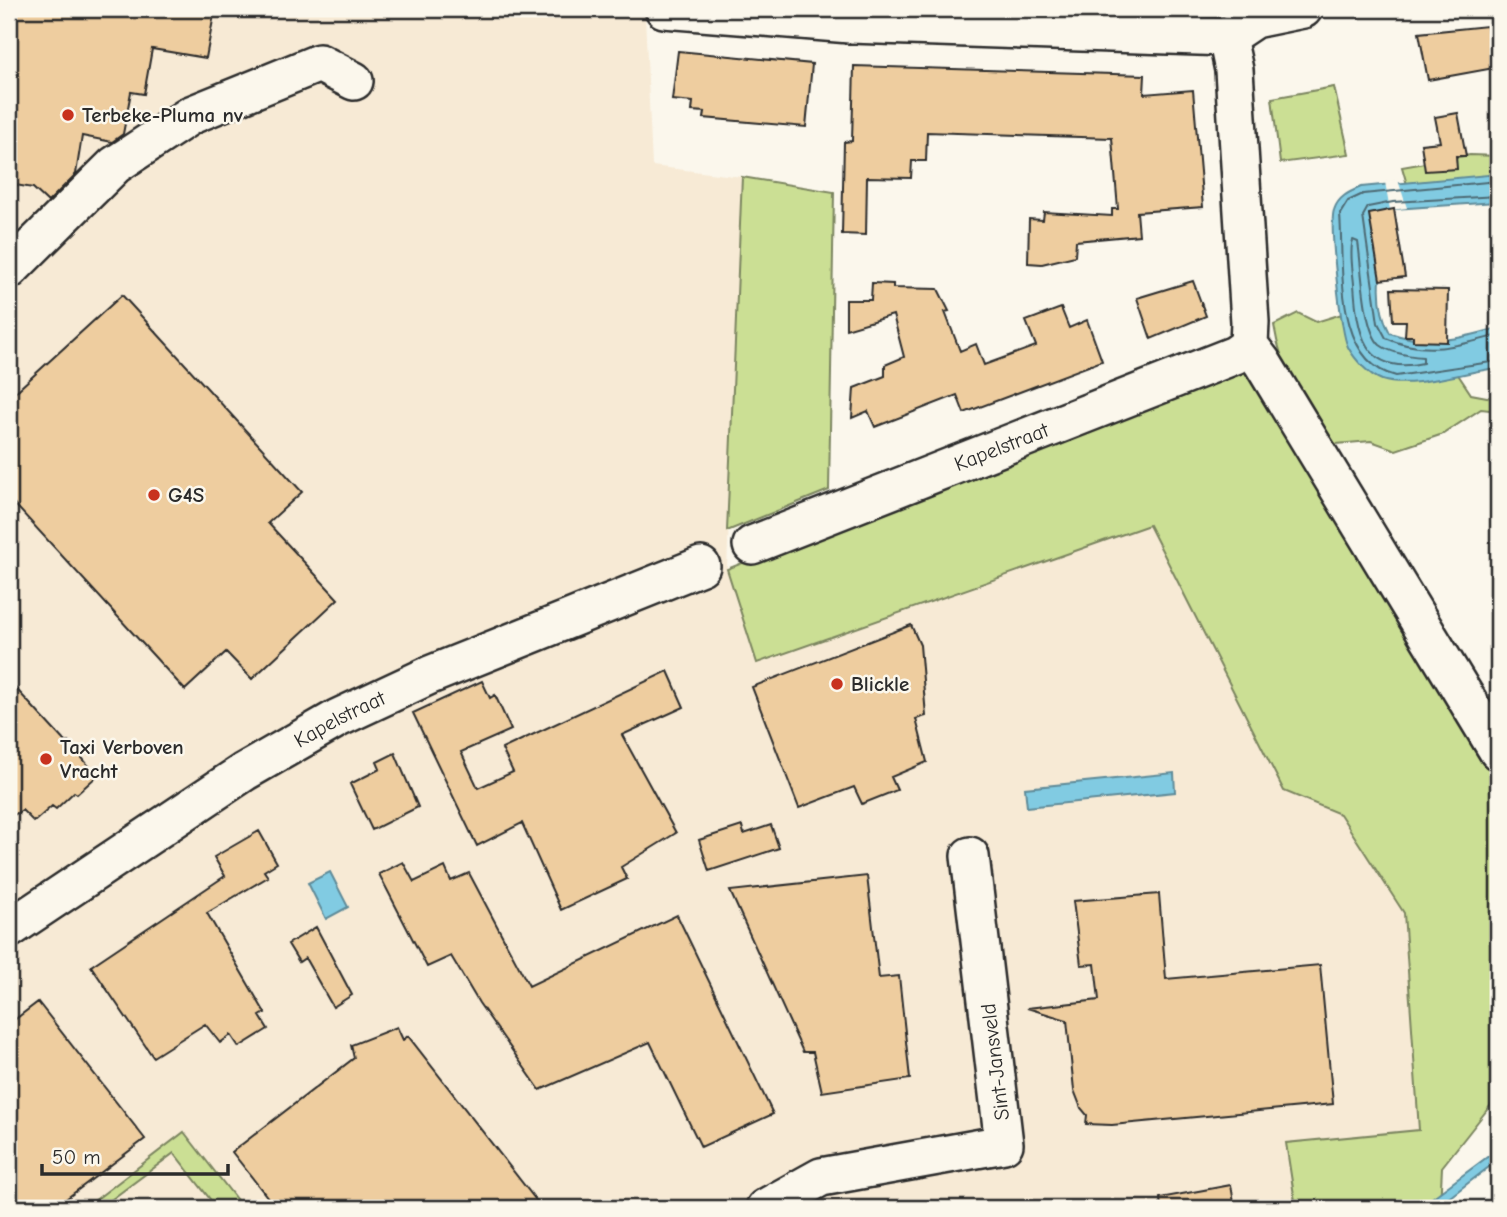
<svg xmlns="http://www.w3.org/2000/svg" width="1507" height="1217" font-family="'Comic Neue',sans-serif">
  <style>
    .built { fill: #f7ead5 }
    .green { fill: #cbdf94; stroke: #7b8560; stroke-width: 2 }
    .water { fill: #81cbe2; stroke: #5f8b99; stroke-width: 2 }
    .pier { fill: #fbf7ec }
    .lines { fill: none; stroke-linecap: round; stroke-linejoin: round }
    .shore { stroke: #4d6b74; stroke-width: 2 }
    .building { fill: #eecd9f; stroke: #2b2b2b; stroke-width: 2 }
    .minor-casing { stroke: #2b2b2b; stroke-width: 42 }
    .minor { stroke: #fbf7ec; stroke-width: 37 }
    .poi-dot { fill: #c8321e; stroke: #fbf7ec; stroke-width: 2.5 }
    .labels { text-anchor: middle; stroke-width: 5; stroke-linejoin: round; paint-order: stroke }
    .poi-label { font-size: 21px; font-weight: bold; fill: #2b2b2b; stroke: #fbf7ec; text-anchor: start }
    .street-label { font-size: 21px; fill: #2b2b2b; stroke: #fbf7ec }
  </style>
  <rect width="100%" height="100%" fill="#fbf7ec"/>
  <filter id="ink" filterUnits="userSpaceOnUse"><feTurbulence type="fractalNoise" baseFrequency=".0143" numOctaves="2"/><feDisplacementMap in="SourceGraphic" scale="14" xChannelSelector="R" yChannelSelector="G"/><feConvolveMatrix kernelMatrix="1 2 1 2 8 2 1 2 1" color-interpolation-filters="sRGB"/></filter>
  <g filter="url(#ink)">
    <path class="built" d="M 9,9 L 552,9 L 645,16 L 652,166 L 742,177 L 727,569 L 757,663 L 1149,525 L 1284,791 L 1340,814 L 1404,913 L 1419,1131 L 1287,1143 L 1296,1208 L 9,1208 Z"/>
    <path class="green" d="M 1334,87 L 1349,154 L 1280,163 L 1272,98 Z
      M 1470,155 L 1498,156 L 1498,191 L 1408,188 L 1402,167 Z
      M 742,177 L 834,192 L 829,490 L 727,531 Z
      M 1355,310 L 1375,338 L 1455,370 L 1471,394 L 1498,399 L 1498,411 L 1481,409 L 1443,434 L 1396,450 L 1371,441 L 1336,444 C 1304,420 1280,364 1274,325 L 1298,313 L 1316,322 Z
      M 1252,364 L 1482,753 L 1498,787 L 1498,1096 L 1442,1167 L 1440,1208 L 1296,1208 L 1286,1143 L 1419,1130 L 1404,913 L 1340,814 L 1284,791 L 1149,525 L 757,663 L 727,569 Z
      M 184,1132 L 243,1208 L 217,1208 L 174,1153 L 100,1208 L 85,1208 Z"/>
    <path class="water" d="M 1498,174 L 1498,217 L 1496,202 L 1394,209 C 1385,248 1369,295 1390,333 C 1430,347 1459,339 1498,328 L 1498,368 C 1467,371 1411,390 1382,380 C 1369,375 1355,360 1348,347 C 1341,334 1329,223 1334,210 C 1338,197 1349,192 1361,187 Z
      M 1174,773 L 1175,792 L 1027,807 L 1025,788 Z
      M 330,872 L 348,907 L 326,919 L 308,883 Z
      M 1498,1149 L 1498,1160 L 1441,1204 L 1432,1208 L 1413,1208 L 1432,1198 Z"/>
    <path class="pier" d="M 1398,180 L 1407,208 L 1390,210 L 1385,182 Z"/>
    <g class="lines">
      <path class="shore" d="M 1498,181 L 1363,194 L 1348,201 L 1340,214 C 1344,264 1333,361 1396,376 L 1498,361
        M 1498,196 L 1393,202 L 1368,207 L 1363,216 L 1378,323 L 1386,338 C 1424,356 1459,346 1498,335
        M 1353,240 L 1358,242 C 1362,266 1363,330 1380,345 C 1391,353 1410,356 1423,357 L 1423,363 C 1363,376 1357,331 1354,284 C 1353,271 1349,252 1353,240 Z"/>
    </g>
    <path class="building" d="M 9,9 L 215,9 L 206,58 L 152,49 L 144,94 L 131,92 L 123,134 L 112,142 L 82,136 L 76,174 L 48,202 L 33,188 L 9,184 Z
      M 1487,26 L 1494,68 L 1428,80 L 1419,33 Z
      M 678,51 L 812,64 L 806,127 L 704,118 L 705,112 L 692,111 L 693,102 L 672,100 Z
      M 854,66 L 1145,75 L 1144,94 L 1193,90 L 1203,207 L 1137,212 L 1139,235 L 1076,241 L 1075,256 L 1042,264 L 1028,263 L 1029,219 L 1043,220 L 1044,212 L 1112,216 L 1112,209 L 1118,209 L 1112,138 L 927,132 L 926,161 L 912,161 L 911,178 L 867,177 L 866,235 L 842,234 L 844,142 L 852,141 Z
      M 1458,113 L 1466,156 L 1456,156 L 1457,169 L 1425,171 L 1421,144 L 1440,142 L 1435,117 Z
      M 1394,209 L 1405,277 L 1380,280 L 1369,214 Z
      M 1193,281 L 1206,316 L 1151,339 L 1137,298 Z
      M 872,283 L 893,284 L 893,288 L 938,289 L 949,311 L 945,312 L 960,351 L 976,344 L 984,365 L 1036,346 L 1026,321 L 1061,308 L 1069,328 L 1087,320 L 1102,361 L 964,413 L 957,395 L 875,427 L 868,411 L 852,418 L 854,388 L 885,376 L 885,365 L 904,357 L 893,315 L 846,329 L 846,300 L 871,300 Z
      M 1391,289 L 1448,290 L 1447,342 L 1413,341 L 1413,336 L 1405,336 L 1406,321 L 1393,321 Z
      M 122,295 L 302,492 L 268,523 L 338,599 L 252,679 L 226,652 L 185,690 L 9,498 L 9,398 Z
      M 911,625 L 920,645 L 926,716 L 916,719 L 927,762 L 891,777 L 897,790 L 862,804 L 854,787 L 799,808 L 752,687 Z
      M 668,671 L 684,707 L 622,735 L 676,833 L 621,867 L 627,879 L 561,910 L 522,823 L 477,846 L 413,713 L 482,681 L 490,698 L 495,695 L 511,730 L 461,752 L 478,788 L 513,772 L 502,749 Z
      M 9,681 L 66,743 L 69,742 L 97,776 L 77,794 L 74,792 L 56,809 L 52,806 L 34,822 L 22,810 L 9,818 Z
      M 395,753 L 418,807 L 372,830 L 350,784 L 380,769 L 377,762 Z
      M 771,825 L 779,848 L 709,871 L 699,840 L 742,826 L 744,834 Z
      M 259,831 L 277,863 L 264,871 L 268,877 L 207,913 L 265,1013 L 260,1016 L 268,1029 L 239,1047 L 231,1035 L 220,1043 L 205,1024 L 153,1057 L 91,966 L 225,876 L 214,857 Z
      M 403,862 L 414,882 L 445,867 L 451,881 L 469,873 L 529,986 L 677,915 L 773,1114 L 701,1147 L 650,1042 L 540,1090 L 479,1003 L 451,956 L 427,967 L 379,874 Z
      M 867,876 L 879,978 L 899,976 L 910,1079 L 822,1092 L 813,1052 L 803,1052 L 730,891 Z
      M 1159,894 L 1166,979 L 1320,965 L 1333,1104 L 1112,1125 L 1086,1124 L 1087,1115 L 1081,1108 L 1074,1090 L 1067,1020 L 1027,1008 L 1099,1000 L 1095,964 L 1081,965 L 1073,901 Z
      M 316,927 L 352,995 L 333,1007 L 305,958 L 299,962 L 288,944 Z
      M 38,1002 L 145,1139 L 54,1208 L 9,1208 L 9,1024 Z
      M 397,1027 L 403,1040 L 408,1036 L 542,1208 L 276,1208 L 232,1152 L 354,1058 L 351,1045 Z
      M 1231,1185 L 1235,1208 L 1161,1208 L 1160,1198 Z"/>
    <g class="lines">
      <defs>
        <g id="minor">
          <path d="M 664,9 L 850,24 L 1227,37 L 1254,19 L 1303,9"/>
          <path d="M 1227,37 L 1234,70 L 1250,322 L 1249,345 L 1262,362 L 1498,751"/>
          <path d="M 9,270 L 115,165 L 191,115 L 319,63 L 354,81"/>
          <path id="s1" d="M 752,545 L 1235,355 L 1249,345"/>
          <path id="s2" d="M 9,929 L 244,772 L 338,718 L 430,675 L 701,566"/>
          <path d="M 765,1208 L 821,1177 L 1004,1144 L 970,856"/>
        </g>
      </defs>
      <use href="#minor" class="minor-casing"/>
      <use href="#minor" class="minor"/>
    </g>
  </g>
  <g class="poi-dot">
    <circle cx="68" cy="115" r="7"/>
    <circle cx="154" cy="495" r="7"/>
    <circle cx="837" cy="684" r="7"/>
    <circle cx="46" cy="759" r="7"/>
  </g>
  <g class="labels">
    <g class="poi-label">
      <text x="82" y="122">Terbeke-Pluma nv</text>
      <text x="168" y="502">G4S</text>
      <text x="851" y="691">Blickle</text>
      <text x="60" y="754">Taxi Verboven<tspan x="60" dy="24">Vracht</tspan></text>
    </g>
    <g class="street-label">
      <text dy="7" stroke="none"><textPath href="#s1" startOffset="268">Kapelstraat</textPath></text>
      <text dy="7" stroke="none"><textPath href="#s2" startOffset="392">Kapelstraat</textPath></text>
      <text transform="translate(995 1062) rotate(-97)" y="7">Sint-Jansveld</text>
    </g>
  </g>
  <rect width="1507" height="1217" fill="none" stroke="#fbf7ec" stroke-width="35"/>
  <rect x="18" y="18" width="1472" height="1182" fill="none" stroke="#2b2b2b" stroke-width="2.5" filter="url(#ink)"/>
  <path d="M42 1164v10h186v-10" fill="none" stroke="#2b2b2b" stroke-width="3.5"/>
  <text x="52" y="1164" font-size="21" fill="#2b2b2b" stroke="#fbf7ec" stroke-width="5" paint-order="stroke">50 m</text>
</svg>
